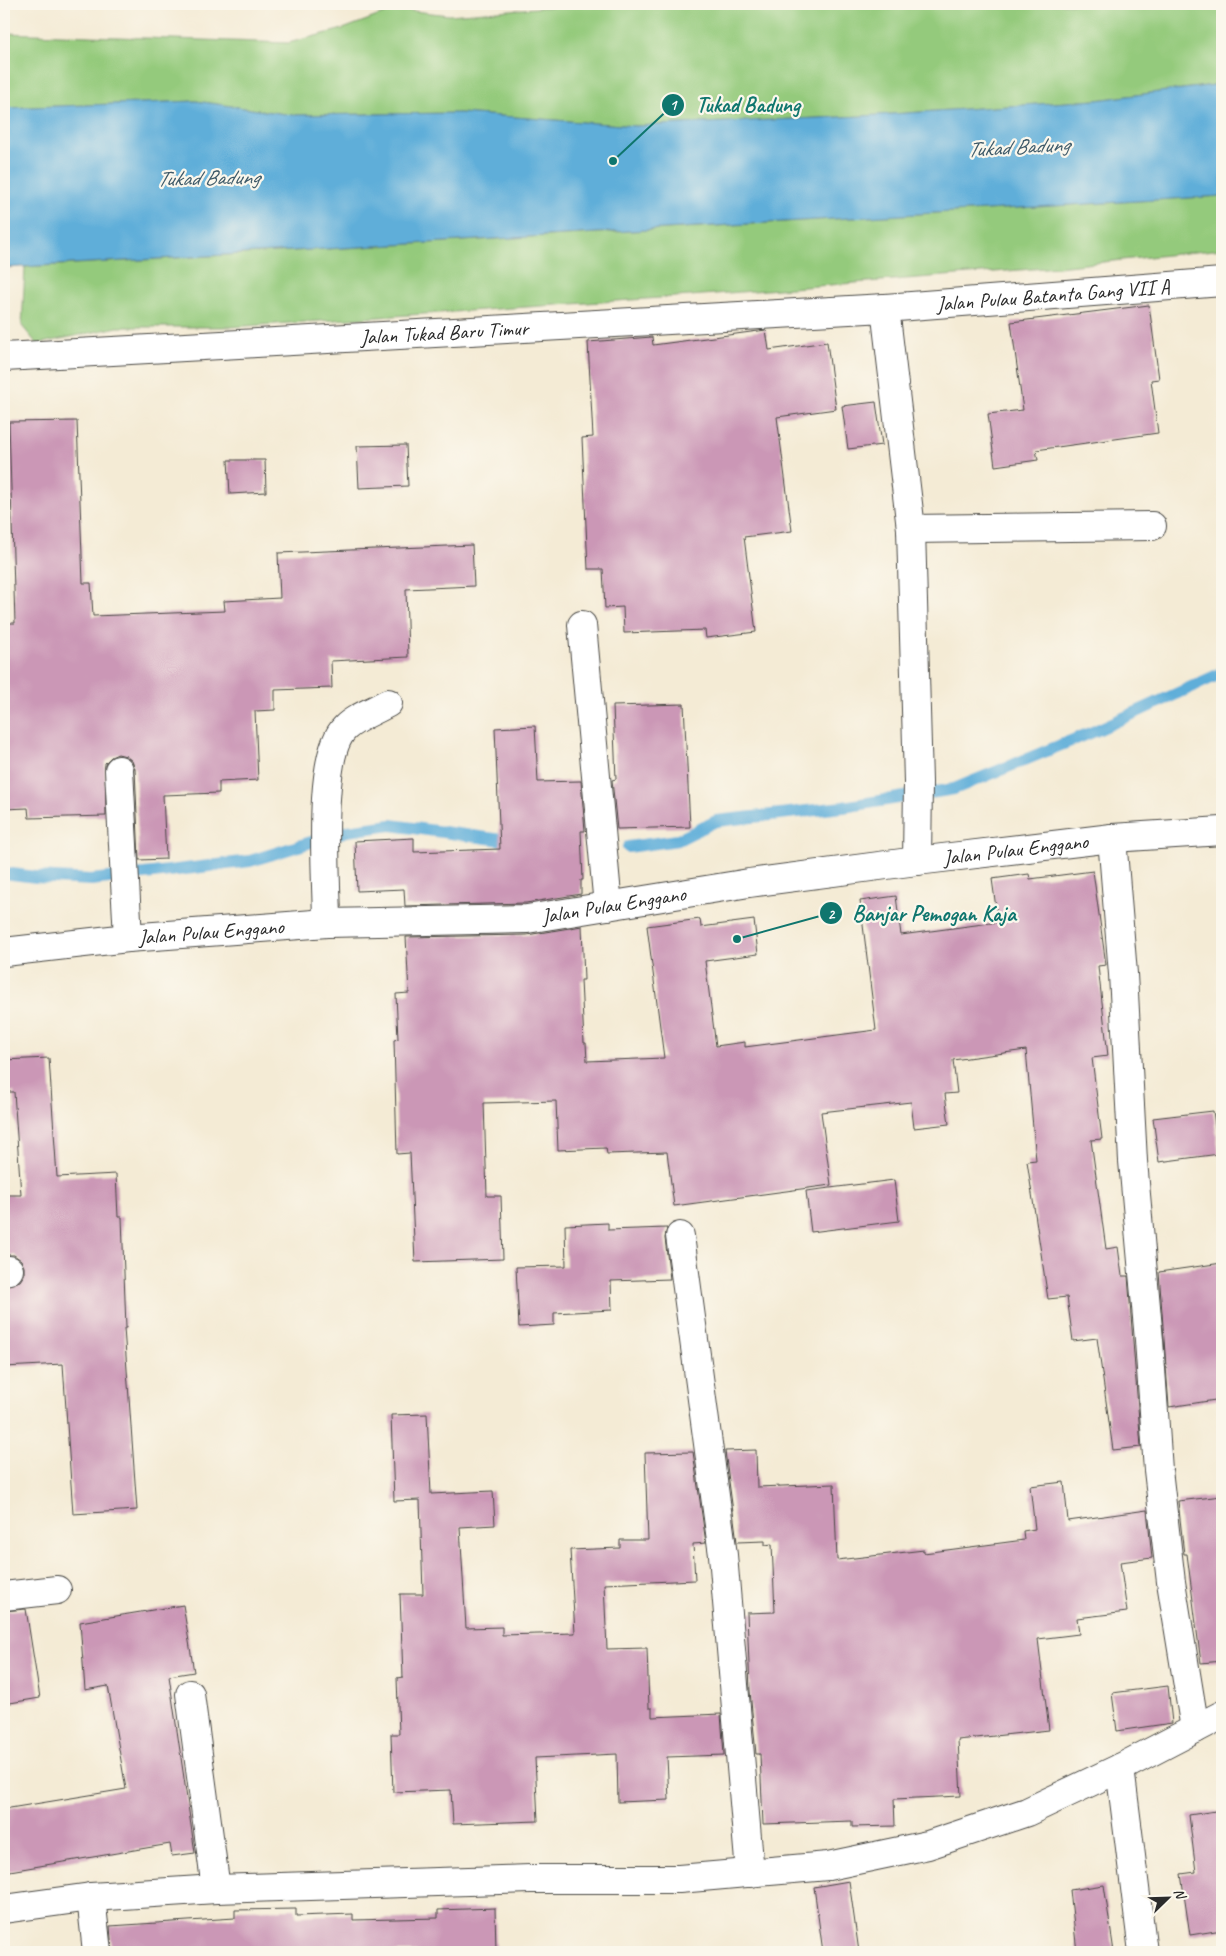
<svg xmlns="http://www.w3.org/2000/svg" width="1226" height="1956" font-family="Caveat,sans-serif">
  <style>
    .green { fill: #94ca7c; stroke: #607a54 }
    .water { fill: #5faed9; stroke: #456c82 }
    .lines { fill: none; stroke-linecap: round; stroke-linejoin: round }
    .stream { stroke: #5faed9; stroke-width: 12 }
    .building { fill: #cb97b6 }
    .street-casing { stroke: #494844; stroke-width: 30 }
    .street { stroke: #fff; stroke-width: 28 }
    .labels { text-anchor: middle; stroke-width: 4.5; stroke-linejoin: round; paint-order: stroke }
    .street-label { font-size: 21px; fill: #2b2b2b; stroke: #fbf7ec }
    .water-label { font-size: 22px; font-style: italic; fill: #3d5968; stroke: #fbf7ec }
    .leader { fill: none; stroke: #0f766e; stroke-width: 2 }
    .callout-dot { fill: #0f766e; stroke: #fbf7ec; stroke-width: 2 }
    .mark-label { font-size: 15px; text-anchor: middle; font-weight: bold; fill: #fff }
    .callout-label { font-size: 22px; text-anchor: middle; font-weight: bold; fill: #0f766e; stroke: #fbf7ec; stroke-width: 4.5; stroke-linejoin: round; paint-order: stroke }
  </style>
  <rect width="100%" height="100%" fill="#fbf7ec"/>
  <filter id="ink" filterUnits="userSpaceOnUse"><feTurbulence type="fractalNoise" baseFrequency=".02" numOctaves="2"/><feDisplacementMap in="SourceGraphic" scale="10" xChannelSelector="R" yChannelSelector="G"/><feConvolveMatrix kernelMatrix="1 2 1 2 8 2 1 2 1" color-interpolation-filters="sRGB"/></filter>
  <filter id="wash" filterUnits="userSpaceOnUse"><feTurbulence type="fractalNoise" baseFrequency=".0096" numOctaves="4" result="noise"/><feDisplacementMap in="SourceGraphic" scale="20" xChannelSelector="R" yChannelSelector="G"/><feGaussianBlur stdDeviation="1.12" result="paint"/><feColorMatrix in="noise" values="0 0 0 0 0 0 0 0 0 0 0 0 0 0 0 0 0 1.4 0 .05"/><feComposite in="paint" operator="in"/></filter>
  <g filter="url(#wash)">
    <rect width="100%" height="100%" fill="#f4ebd5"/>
    <path class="green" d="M 584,4 L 1222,4 L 1222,84 L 1096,100 L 863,116 L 635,126 L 460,113 L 292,115 L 196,101 L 4,108 L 4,33 L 288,43 L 343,29 L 396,9 L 449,15 Z
      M 1222,196 L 1222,249 L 1058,267 L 690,296 L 231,327 L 118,327 L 37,344 L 22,326 L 25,267 Z"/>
    <path class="water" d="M 1222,84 L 1222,196 L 4,268 L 4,108 L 196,101 L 292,115 L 460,113 L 635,126 L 863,116 L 1096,100 Z"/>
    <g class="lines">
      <path class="stream" d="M 628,847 L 678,840 L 716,821 L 843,807 L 954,789 L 1095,731 L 1222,673
        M 4,873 L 36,877 L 91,880 L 153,873 L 250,861 L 347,831 L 391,825 L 517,842"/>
    </g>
    <g id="blocks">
      <path class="building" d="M 1149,305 L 1159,379 L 1151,380 L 1158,433 L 1036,450 L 1038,460 L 995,466 L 988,414 L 1023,410 L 1011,322 Z
        M 766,330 L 769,350 L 827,342 L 836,409 L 777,417 L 792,531 L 744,537 L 756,632 L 706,638 L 705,630 L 624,633 L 623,607 L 605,608 L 603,569 L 588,569 L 582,438 L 593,437 L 588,342 L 652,337 L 653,345 Z
        M 876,402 L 882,445 L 848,449 L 842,406 Z
        M 77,421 L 83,583 L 91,583 L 93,616 L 225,611 L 224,601 L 280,598 L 278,553 L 472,545 L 474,586 L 406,589 L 408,657 L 331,661 L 332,688 L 275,690 L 275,710 L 255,711 L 258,780 L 219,782 L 219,793 L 163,795 L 166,859 L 139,860 L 135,769 L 132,761 L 126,756 L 118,754 L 111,757 L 105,763 L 106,816 L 29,818 L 28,808 L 4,809 L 4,623 L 15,623 L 9,422 Z
        M 406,445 L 408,486 L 359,488 L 357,446 Z
        M 228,460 L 265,460 L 266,492 L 230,494 Z
        M 684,704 L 690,827 L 617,829 L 612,780 L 616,779 L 613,706 Z
        M 535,726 L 538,782 L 581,781 L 585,831 L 581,831 L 583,880 L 581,880 L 581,894 L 526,903 L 405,906 L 404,889 L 357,891 L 355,841 L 414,838 L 414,852 L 500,849 L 495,728 Z
        M 1093,871 L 1106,965 L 1098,966 L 1108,1056 L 1092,1058 L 1102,1139 L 1091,1140 L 1106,1249 L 1118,1247 L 1122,1276 L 1128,1276 L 1141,1447 L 1113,1450 L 1097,1338 L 1073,1341 L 1067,1297 L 1048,1299 L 1027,1161 L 1036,1160 L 1026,1050 L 953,1060 L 957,1093 L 945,1094 L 949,1124 L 914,1128 L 911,1102 L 821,1112 L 831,1185 L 674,1206 L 667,1152 L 607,1154 L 606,1148 L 558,1150 L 556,1101 L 484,1103 L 487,1196 L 501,1196 L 503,1259 L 415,1262 L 410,1153 L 397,1154 L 394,1040 L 398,1039 L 396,994 L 409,993 L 406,937 L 527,935 L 582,926 L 584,980 L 581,980 L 584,1043 L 586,1043 L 587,1061 L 664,1058 L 647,926 L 700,919 L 701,927 L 754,920 L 758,954 L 705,961 L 716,1046 L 745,1042 L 745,1047 L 876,1030 L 860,901 L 896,896 L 901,935 L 998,922 L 992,879 L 1029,874 L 1030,879 Z
        M 49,1058 L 57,1177 L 116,1174 L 118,1217 L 122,1217 L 126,1328 L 124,1328 L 137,1510 L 73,1514 L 63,1364 L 4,1367 L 4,1286 L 20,1281 L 24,1275 L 24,1267 L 21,1260 L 14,1255 L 4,1255 L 4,1195 L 21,1195 L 14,1092 L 4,1092 L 4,1060 Z
        M 1213,1111 L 1219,1154 L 1159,1162 L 1153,1118 Z
        M 894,1180 L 899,1221 L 811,1232 L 806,1191 Z
        M 608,1223 L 608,1230 L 667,1228 L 665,1238 L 670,1279 L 611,1281 L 612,1310 L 554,1313 L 554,1325 L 519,1327 L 516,1267 L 566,1266 L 565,1225 Z
        M 1222,1263 L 1222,1399 L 1169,1407 L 1159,1272 Z
        M 427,1414 L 431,1494 L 493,1491 L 495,1525 L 460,1527 L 466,1628 L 502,1627 L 502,1635 L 575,1633 L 570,1550 L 620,1548 L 620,1540 L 648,1540 L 645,1453 L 693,1452 L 706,1543 L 693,1544 L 695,1580 L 604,1584 L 607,1649 L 647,1648 L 649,1708 L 652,1708 L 652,1717 L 721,1714 L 724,1755 L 667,1757 L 669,1800 L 618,1802 L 617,1754 L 535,1758 L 538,1821 L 453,1824 L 451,1790 L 393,1792 L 391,1734 L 399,1734 L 397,1678 L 403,1677 L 400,1594 L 423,1594 L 420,1500 L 394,1501 L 391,1415 Z
        M 756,1450 L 757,1487 L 834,1484 L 837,1560 L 924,1550 L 924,1553 L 1024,1540 L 1023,1531 L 1035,1529 L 1030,1486 L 1064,1482 L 1068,1521 L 1147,1510 L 1152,1558 L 1120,1562 L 1127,1612 L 1077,1618 L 1079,1634 L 1038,1639 L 1049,1730 L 958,1740 L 961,1796 L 894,1799 L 895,1826 L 852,1827 L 852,1821 L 763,1824 L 760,1754 L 756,1754 L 750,1691 L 747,1613 L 775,1612 L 772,1544 L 765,1545 L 765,1541 L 737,1542 L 725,1451 Z
        M 1222,1496 L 1222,1661 L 1201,1663 L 1187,1554 L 1184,1554 L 1178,1501 Z
        M 183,1605 L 194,1672 L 169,1676 L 195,1853 L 172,1856 L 170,1844 L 4,1872 L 4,1809 L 126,1789 L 108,1686 L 85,1690 L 80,1622 Z
        M 26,1609 L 40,1698 L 4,1704 L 4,1611 Z
        M 1168,1686 L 1172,1723 L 1117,1731 L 1112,1693 Z
        M 1222,1810 L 1222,1930 L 1190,1935 L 1181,1874 L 1196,1872 L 1189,1815 Z
        M 849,1881 L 859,1952 L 823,1952 L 814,1887 Z
        M 1104,1885 L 1114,1952 L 1077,1952 L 1070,1890 Z
        M 495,1908 L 496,1952 L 112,1952 L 110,1926 L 235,1918 L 235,1910 L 296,1909 L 296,1916 L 353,1914 L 353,1920 L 438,1918 L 438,1910 Z"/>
    </g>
  </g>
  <g filter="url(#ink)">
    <use href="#blocks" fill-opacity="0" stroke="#494844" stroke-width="1"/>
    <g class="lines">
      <defs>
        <g id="street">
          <path d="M 885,308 L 911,529 L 918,782 L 917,861"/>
          <path id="s1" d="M 4,357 L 885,308 L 1222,282"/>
          <path d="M 911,529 L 1152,526"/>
          <path d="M 582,625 L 608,906"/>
          <path d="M 119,770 L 128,938"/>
          <path d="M 1112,838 L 1123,974 L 1133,1161 L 1149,1340 L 1158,1470 L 1171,1582 L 1195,1729"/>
          <path d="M 327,923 C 327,881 316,756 345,728 C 356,717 374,711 388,703"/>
          <path id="s2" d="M 4,952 L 128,938 L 327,923 L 527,919 L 749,883 L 917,861 L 1112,838 L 1222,831"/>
          <path d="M 680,1236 L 723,1555 L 750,1873"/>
          <path d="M 4,1271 L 9,1270"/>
          <path d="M 4,1596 L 57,1590"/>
          <path d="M 190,1694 L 216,1889"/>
          <path d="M 1120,1768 L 1143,1952"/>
          <path d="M 91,1897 L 97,1952"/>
          <path d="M 4,1909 L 91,1897 L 216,1889 L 530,1879 L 679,1879 L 828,1866 L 928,1845 L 1027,1812 L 1120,1768 L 1222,1715"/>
        </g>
      </defs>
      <use href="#street" class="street-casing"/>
      <use href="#street" class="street"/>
    </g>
  </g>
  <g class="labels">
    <g class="street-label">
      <text dy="7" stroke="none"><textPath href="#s1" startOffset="1051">Jalan Pulau Batanta Gang VII A</textPath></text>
      <text dy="7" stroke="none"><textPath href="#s1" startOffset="441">Jalan Tukad Baru Timur</textPath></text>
      <text dy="7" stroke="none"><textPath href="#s2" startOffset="1018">Jalan Pulau Enggano</textPath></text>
      <text dy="7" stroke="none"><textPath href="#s2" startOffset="612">Jalan Pulau Enggano</textPath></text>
      <text dy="7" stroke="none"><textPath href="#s2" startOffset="208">Jalan Pulau Enggano</textPath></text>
    </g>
    <g class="water-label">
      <text transform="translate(1018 146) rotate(-3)" y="8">Tukad Badung</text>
      <text transform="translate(208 177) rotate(-1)" y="8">Tukad Badung</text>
    </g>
  </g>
  <path class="leader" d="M613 161L673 105M737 939L831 913"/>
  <g class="callout-dot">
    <circle cx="613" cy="161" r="5"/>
    <circle cx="737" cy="939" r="5"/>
    <circle cx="673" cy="105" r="12"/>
    <circle cx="831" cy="913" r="12"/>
  </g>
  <g class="mark-label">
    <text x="673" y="110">1</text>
    <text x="831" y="919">2</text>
  </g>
  <g class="callout-label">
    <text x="748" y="112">Tukad Badung</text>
    <text x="934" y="921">Banjar Pemogan Kaja</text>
  </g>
  <rect width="1226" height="1956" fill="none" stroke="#fbf7ec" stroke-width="20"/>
  <g transform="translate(1168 1898) rotate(67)" stroke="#fbf7ec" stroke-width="4" paint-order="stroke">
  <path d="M0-4L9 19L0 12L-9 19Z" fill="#2b2b2b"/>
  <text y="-8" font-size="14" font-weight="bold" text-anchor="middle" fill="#2b2b2b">N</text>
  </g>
</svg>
